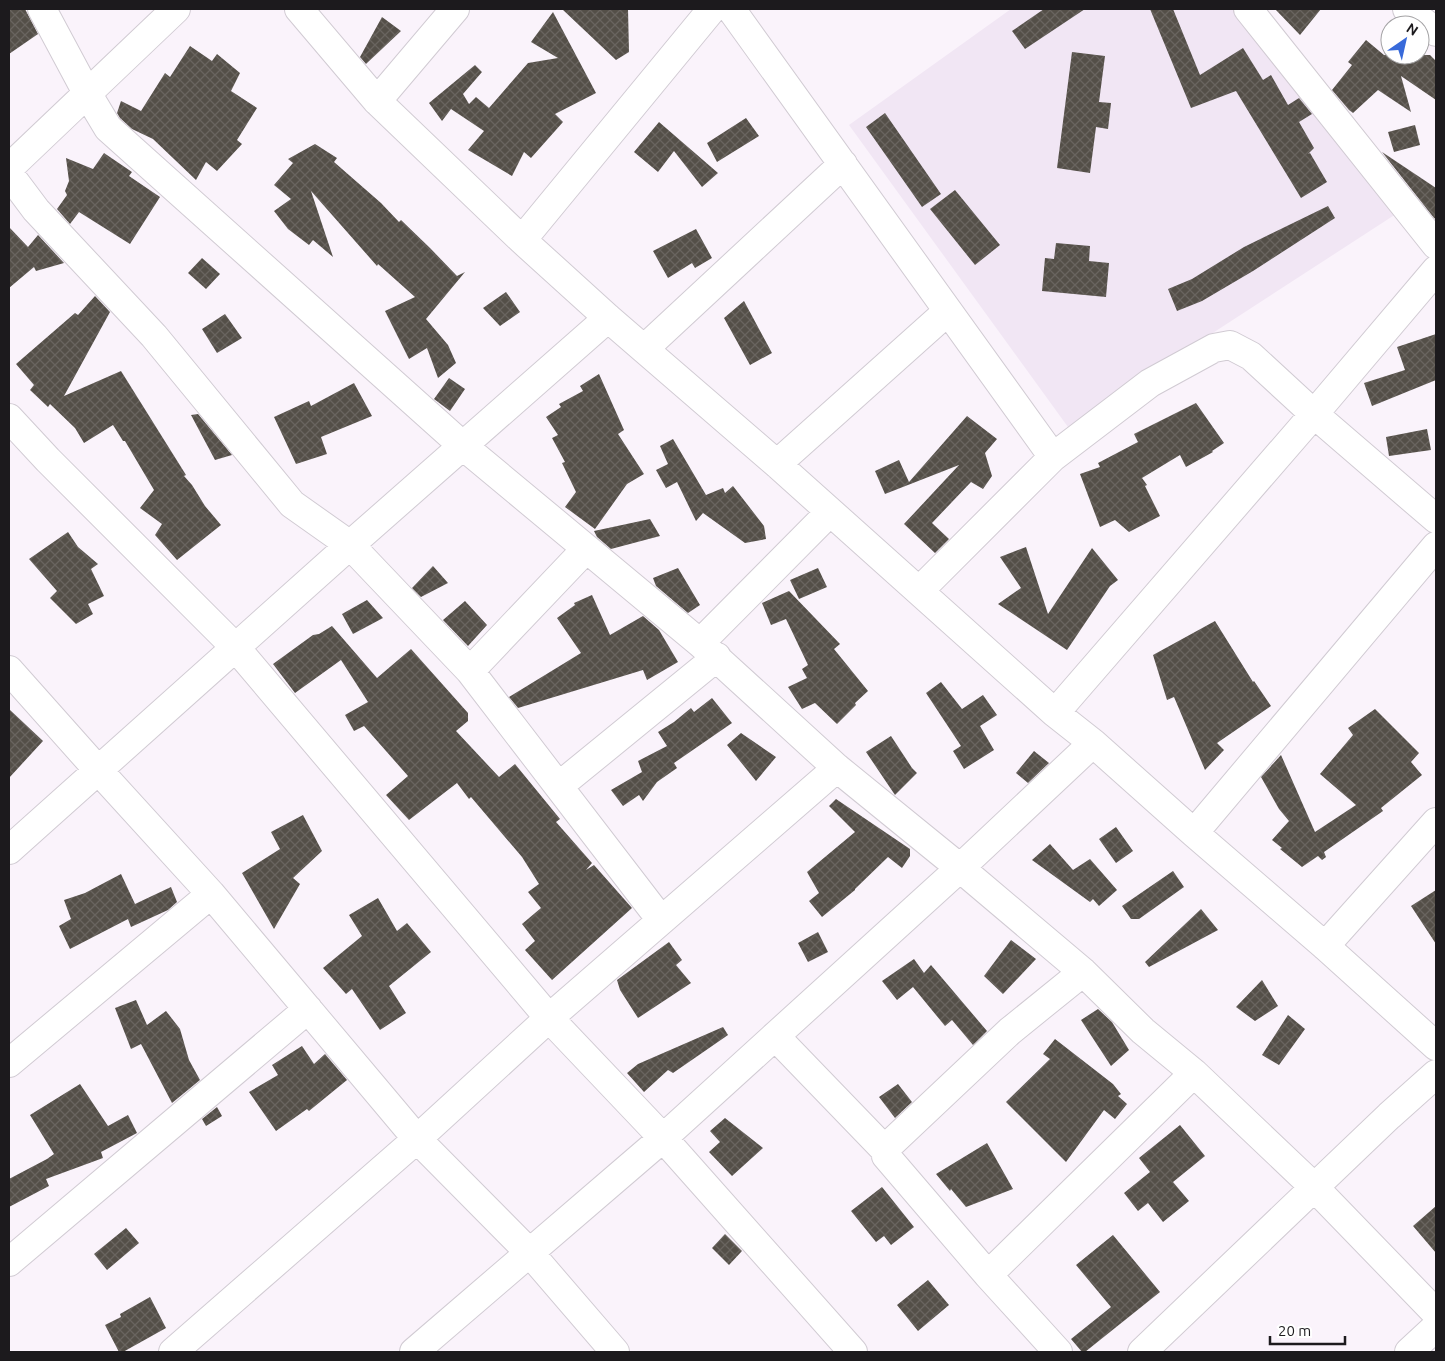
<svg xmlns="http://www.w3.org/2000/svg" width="1445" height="1361" font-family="Ubuntu,sans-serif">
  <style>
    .built { fill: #f1e6f4 }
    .building { fill: url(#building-cross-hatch) }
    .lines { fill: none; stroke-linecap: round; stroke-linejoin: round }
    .minor-casing { stroke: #d1cbd3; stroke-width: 30 }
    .minor { stroke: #fff; stroke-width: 28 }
  </style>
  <defs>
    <pattern id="building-cross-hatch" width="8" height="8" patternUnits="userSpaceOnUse" patternTransform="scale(1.25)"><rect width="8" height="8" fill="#544f48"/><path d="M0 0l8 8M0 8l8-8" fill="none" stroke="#69645f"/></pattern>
  </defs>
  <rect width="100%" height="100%" fill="#faf3fb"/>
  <path class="built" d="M 1011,9 L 1241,9 L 1396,214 L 1068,427 L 849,125 Z"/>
  <path class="building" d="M 9,9 L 25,9 L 38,34 L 9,54 Z
    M 562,9 L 628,9 L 629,52 L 616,60 Z
    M 1044,9 L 1085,9 L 1025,49 L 1012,31 Z
    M 1150,9 L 1173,9 L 1200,75 L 1243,48 L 1263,80 L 1271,75 L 1288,105 L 1299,98 L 1312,114 L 1299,122 L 1314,148 L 1308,154 L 1310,153 L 1327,182 L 1301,198 L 1236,91 L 1191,108 Z
    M 1275,9 L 1321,9 L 1300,35 Z
    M 553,12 L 596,93 L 555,114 L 563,122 L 531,158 L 524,152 L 512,176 L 468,150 L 484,131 L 451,109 L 442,121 L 429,103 L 475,65 L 482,72 L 463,94 L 469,104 L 476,97 L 489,108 L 528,63 L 558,58 L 531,42 Z
    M 382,17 L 401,31 L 366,64 L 360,57 Z
    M 1366,40 L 1384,55 L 1430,55 L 1436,61 L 1436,100 L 1401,76 L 1411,112 L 1378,90 L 1353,113 L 1349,110 L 1332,90 L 1352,65 L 1348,62 Z
    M 190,46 L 212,61 L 217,54 L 240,73 L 231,91 L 257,108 L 237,140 L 242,144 L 217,171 L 206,162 L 196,180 L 153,139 L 132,129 L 120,118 L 117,113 L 121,101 L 141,111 L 165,73 L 170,77 Z
    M 1072,52 L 1105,56 L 1099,102 L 1111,103 L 1108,129 L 1096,127 L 1090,173 L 1057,168 Z
    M 885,113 L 941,194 L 922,207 L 866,127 Z
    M 746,118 L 759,136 L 717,162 L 707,143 Z
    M 659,122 L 718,173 L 702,187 L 674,151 L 658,172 L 634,152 Z
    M 1415,125 L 1420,145 L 1394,152 L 1388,132 Z
    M 315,144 L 337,158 L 334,162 L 381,203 L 399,222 L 401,220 L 430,248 L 457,276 L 465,272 L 426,319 L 448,345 L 456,363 L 438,378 L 427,348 L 409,359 L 385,311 L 415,297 L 378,264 L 377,266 L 311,191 L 333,257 L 313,240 L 309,245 L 288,229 L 274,211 L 291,199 L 274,185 L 293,163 L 288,159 Z
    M 1382,152 L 1436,188 L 1436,219 L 1434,218 Z
    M 104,153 L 132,172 L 129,176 L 160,197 L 130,244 L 79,212 L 70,224 L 57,209 L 67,195 L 65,191 L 69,181 L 66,158 L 93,169 Z
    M 955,190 L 1000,245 L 975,265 L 930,209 Z
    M 1328,206 L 1335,218 L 1253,271 L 1202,301 L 1177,311 L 1168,289 L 1192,279 L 1244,247 Z
    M 9,227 L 28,247 L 38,235 L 64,263 L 36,271 L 34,267 L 9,288 Z
    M 696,229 L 712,258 L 695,268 L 692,263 L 668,278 L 653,251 Z
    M 1056,243 L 1090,246 L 1089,261 L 1109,263 L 1106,297 L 1042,291 L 1045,258 L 1054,259 Z
    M 202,258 L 220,274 L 206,289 L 188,273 Z
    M 506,292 L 520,312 L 500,326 L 483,308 Z
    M 95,296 L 110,312 L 64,396 L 121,371 L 186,475 L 184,476 L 192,485 L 205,506 L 221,525 L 177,560 L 155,535 L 162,524 L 140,508 L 154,490 L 125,441 L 123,441 L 113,425 L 84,443 L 75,428 L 50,404 L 48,407 L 30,390 L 34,385 L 16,364 L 75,313 L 78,315 Z
    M 744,301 L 772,353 L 750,365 L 724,318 Z
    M 225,314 L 242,338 L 217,353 L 202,329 Z
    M 1436,334 L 1436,380 L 1372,406 L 1364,383 L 1405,370 L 1397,347 Z
    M 599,374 L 624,430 L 618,434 L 644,474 L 627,484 L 595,529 L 565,507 L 576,492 L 562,463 L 565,462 L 552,438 L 558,435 L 546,417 L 561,407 L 559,404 L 583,391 L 580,386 Z
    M 449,378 L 465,389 L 450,411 L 434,399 Z
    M 354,383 L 372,416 L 321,437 L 327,454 L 296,464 L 274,417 L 309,401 L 311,406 Z
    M 1196,403 L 1224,443 L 1212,451 L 1213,452 L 1186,467 L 1180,455 L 1142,478 L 1147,485 L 1145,486 L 1160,516 L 1129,532 L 1115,520 L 1100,527 L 1080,474 L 1100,467 L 1098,463 L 1138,442 L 1134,434 Z
    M 198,414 L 232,455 L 215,460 L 191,415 Z
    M 967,416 L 997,439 L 985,453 L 992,476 L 983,489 L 971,482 L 932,523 L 949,539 L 935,553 L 904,524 L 959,465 L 885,494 L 875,471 L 899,460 L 909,482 Z
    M 1427,429 L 1431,450 L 1389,456 L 1386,437 Z
    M 673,439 L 706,495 L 723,488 L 725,493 L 733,486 L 764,526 L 766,539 L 745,543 L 703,513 L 696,521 L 677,482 L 666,488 L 656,470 L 668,464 L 660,446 Z
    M 650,519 L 660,536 L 611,549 L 597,537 L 594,531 Z
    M 68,532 L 78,547 L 98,564 L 91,569 L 104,596 L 88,604 L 93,614 L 76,624 L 50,598 L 57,591 L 29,559 Z
    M 1026,547 L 1048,614 L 1092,548 L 1118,580 L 1110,586 L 1067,650 L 998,604 L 1021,588 L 1000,557 Z
    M 433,566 L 448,583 L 421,597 L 412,588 Z
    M 678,568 L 700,605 L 688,613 L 656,586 L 653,578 Z
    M 818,568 L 827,587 L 799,599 L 790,580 Z
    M 789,591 L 840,644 L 834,649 L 868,691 L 855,703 L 856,705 L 837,724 L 815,703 L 802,709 L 788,687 L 807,678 L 802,669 L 808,665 L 786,619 L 771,625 L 762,603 Z
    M 592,595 L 610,635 L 643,616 L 659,630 L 678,662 L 647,680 L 643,670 L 518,708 L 509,697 L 581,653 L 557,618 L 575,605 L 574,603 Z
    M 367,600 L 383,618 L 353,634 L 342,614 Z
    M 465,601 L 487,625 L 468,646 L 443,620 Z
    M 1215,621 L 1253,682 L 1254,681 L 1271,706 L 1217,743 L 1224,750 L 1205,770 L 1174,697 L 1167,700 L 1153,655 Z
    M 332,626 L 377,678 L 411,649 L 468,713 L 468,721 L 456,731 L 499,777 L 515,764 L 560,819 L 556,822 L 592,863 L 586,870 L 594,865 L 632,908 L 552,980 L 525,950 L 535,941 L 522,924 L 541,908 L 528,892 L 539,884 L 522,857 L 471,797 L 469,799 L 457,783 L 409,820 L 386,795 L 408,776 L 364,726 L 354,731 L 345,715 L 368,702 L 341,660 L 295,693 L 273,664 L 313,635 L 319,634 Z
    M 941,682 L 962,709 L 983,695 L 997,715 L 980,726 L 994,750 L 964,769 L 953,751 L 961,746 L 926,693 Z
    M 712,698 L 732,723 L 674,763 L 677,768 L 657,782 L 643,801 L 639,795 L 623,806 L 611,790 L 642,772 L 638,761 L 667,746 L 658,732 L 674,722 L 691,708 L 694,712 Z
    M 9,709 L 43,741 L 9,778 Z
    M 1375,709 L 1419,753 L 1411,762 L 1422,775 L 1381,808 L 1383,811 L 1324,852 L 1326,857 L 1322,860 L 1318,856 L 1302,867 L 1280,849 L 1282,848 L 1272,840 L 1289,821 L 1279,809 L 1261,777 L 1281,755 L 1315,832 L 1356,805 L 1320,774 L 1353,735 L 1348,728 Z
    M 741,733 L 776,757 L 756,781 L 727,745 Z
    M 891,736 L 912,768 L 917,773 L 895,795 L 866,752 Z
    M 1034,751 L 1049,763 L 1028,783 L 1016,773 Z
    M 836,799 L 910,849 L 910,856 L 902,868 L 888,857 L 855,889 L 855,890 L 822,917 L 809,901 L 819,893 L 807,872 L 855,832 L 829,806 Z
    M 303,815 L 322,851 L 293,878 L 300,884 L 274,929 L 242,873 L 280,849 L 271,832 Z
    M 1116,827 L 1133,851 L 1116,863 L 1099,839 Z
    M 1050,844 L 1073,870 L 1090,859 L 1117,890 L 1099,906 L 1093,899 L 1090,902 L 1032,860 Z
    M 1173,871 L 1184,887 L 1139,919 L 1131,919 L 1122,906 Z
    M 121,874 L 135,904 L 171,887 L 177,902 L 168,910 L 131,927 L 128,919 L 70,949 L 59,926 L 71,919 L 64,900 L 85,893 Z
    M 1436,890 L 1436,944 L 1411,906 Z
    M 378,898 L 397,931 L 407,923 L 431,952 L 389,986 L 406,1013 L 380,1030 L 352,989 L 346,994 L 323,968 L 362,936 L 349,915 Z
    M 1201,909 L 1218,930 L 1149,967 L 1145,962 Z
    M 818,932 L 828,952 L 808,962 L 798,943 Z
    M 1011,940 L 1036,959 L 1003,994 L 984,976 Z
    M 669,942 L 682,960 L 676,965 L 691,983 L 638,1018 L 620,990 L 617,980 Z
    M 914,959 L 924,973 L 931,965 L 987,1031 L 973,1045 L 952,1020 L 945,1026 L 913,987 L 897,1000 L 882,981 Z
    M 1262,980 L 1278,1006 L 1255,1021 L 1236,1007 Z
    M 136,1000 L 147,1025 L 166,1011 L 180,1029 L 189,1060 L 200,1080 L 172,1103 L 141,1044 L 131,1049 L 115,1008 Z
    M 1098,1009 L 1112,1022 L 1129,1050 L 1111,1066 L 1081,1020 Z
    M 1288,1015 L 1305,1029 L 1279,1065 L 1262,1055 Z
    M 723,1027 L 728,1035 L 673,1073 L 668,1070 L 644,1092 L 627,1073 L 638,1064 Z
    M 1055,1039 L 1113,1084 L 1121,1094 L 1118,1096 L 1127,1104 L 1115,1119 L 1104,1110 L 1066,1162 L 1006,1102 L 1050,1059 L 1043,1054 Z
    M 302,1046 L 314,1064 L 325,1054 L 347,1080 L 309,1111 L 307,1109 L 276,1131 L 249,1092 L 278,1075 L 272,1065 Z
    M 80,1084 L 108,1126 L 128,1115 L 137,1133 L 101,1152 L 103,1158 L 46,1179 L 49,1186 L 9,1207 L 9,1179 L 47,1159 L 54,1154 L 30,1115 Z
    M 898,1084 L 912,1102 L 895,1118 L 879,1097 Z
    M 217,1107 L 222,1116 L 206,1126 L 202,1119 Z
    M 725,1118 L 763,1148 L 732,1176 L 709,1152 L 720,1142 L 710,1131 Z
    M 1180,1125 L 1205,1156 L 1173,1182 L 1189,1201 L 1163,1222 L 1148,1203 L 1138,1211 L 1124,1193 L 1150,1172 L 1139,1158 Z
    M 987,1143 L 1013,1189 L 966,1207 L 951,1189 L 950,1191 L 936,1174 Z
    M 882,1187 L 914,1227 L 891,1245 L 884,1236 L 876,1242 L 851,1211 Z
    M 1436,1206 L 1436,1253 L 1413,1226 Z
    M 126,1228 L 139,1243 L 107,1270 L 94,1254 Z
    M 725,1234 L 742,1251 L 729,1265 L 712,1248 Z
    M 1113,1235 L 1160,1292 L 1085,1352 L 1082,1352 L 1071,1339 L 1111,1307 L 1076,1265 Z
    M 928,1280 L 949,1305 L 918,1331 L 897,1305 Z
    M 150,1297 L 166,1328 L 123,1352 L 119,1352 L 105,1325 L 121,1317 L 120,1314 Z"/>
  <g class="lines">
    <defs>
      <path id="minor" d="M 42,9 L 87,93 L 108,128 L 463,446 L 700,643 L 837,768 L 960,868 L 1083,972 L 1143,1031 L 1194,1073 L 1314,1187 L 1436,1313
        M 299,9 L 377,101 L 522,240 L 608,318 L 777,464 L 1055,713 L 1093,743 L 1194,833 L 1325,946 L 1436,1046
        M 731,9 L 1053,457 L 919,591
        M 1248,9 L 1436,245
        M 1407,9 L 1436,32
        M 377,101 L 455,9
        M 9,168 L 176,9
        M 9,174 L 36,210 L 154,336 L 292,504 L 350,545 L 470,671 L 661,920
        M 522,240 L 712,9
        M 644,349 L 843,164
        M 9,418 L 48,460 L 236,648 L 549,1018 L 663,1138 L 853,1352
        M 1053,457 L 1150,383 L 1214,348 L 1230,345 L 1251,356 L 1314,414 L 1436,519
        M 777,464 L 948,311
        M 700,643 L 830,512
        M 9,670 L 98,770 L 211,894 L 417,1139 L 529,1252 L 615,1352
        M 470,671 L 586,549
        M 1055,713 L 1314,414 L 1436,270
        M 559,786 L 717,657
        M 1194,833 L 1436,546
        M 9,850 L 350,545 L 608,318
        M 1325,946 L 1436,822
        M 775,1036 L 886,1151
        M 9,1063 L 211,894
        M 9,1262 L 308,1009
        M 988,1275 L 1194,1073
        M 173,1352 L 417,1139 L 549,1018 L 837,768
        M 414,1352 L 663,1138 L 960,868 L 1093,743
        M 1058,1352 L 988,1275 L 886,1156 L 886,1151 L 888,1146 L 1010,1031 L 1083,972
        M 1142,1352 L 1389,1116 L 1436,1074
        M 1409,1352 L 1436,1327"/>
    </defs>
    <use href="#minor" class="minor-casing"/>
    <use href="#minor" class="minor"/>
  </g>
  <rect width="1445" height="1361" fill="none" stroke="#1c1a1d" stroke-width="20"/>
  <g transform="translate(1405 40) rotate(34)"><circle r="24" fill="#ffffff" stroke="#a4a3a5"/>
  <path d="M0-4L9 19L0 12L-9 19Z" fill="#386ada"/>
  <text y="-8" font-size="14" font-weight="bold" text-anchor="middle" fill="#1c1a1d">N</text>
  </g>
  <path d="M1270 1336v8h75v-8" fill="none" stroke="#1c1a1d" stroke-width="2.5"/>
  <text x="1278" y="1336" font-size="15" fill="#1c1a1d" stroke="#ffffff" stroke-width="4" paint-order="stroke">20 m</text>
</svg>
